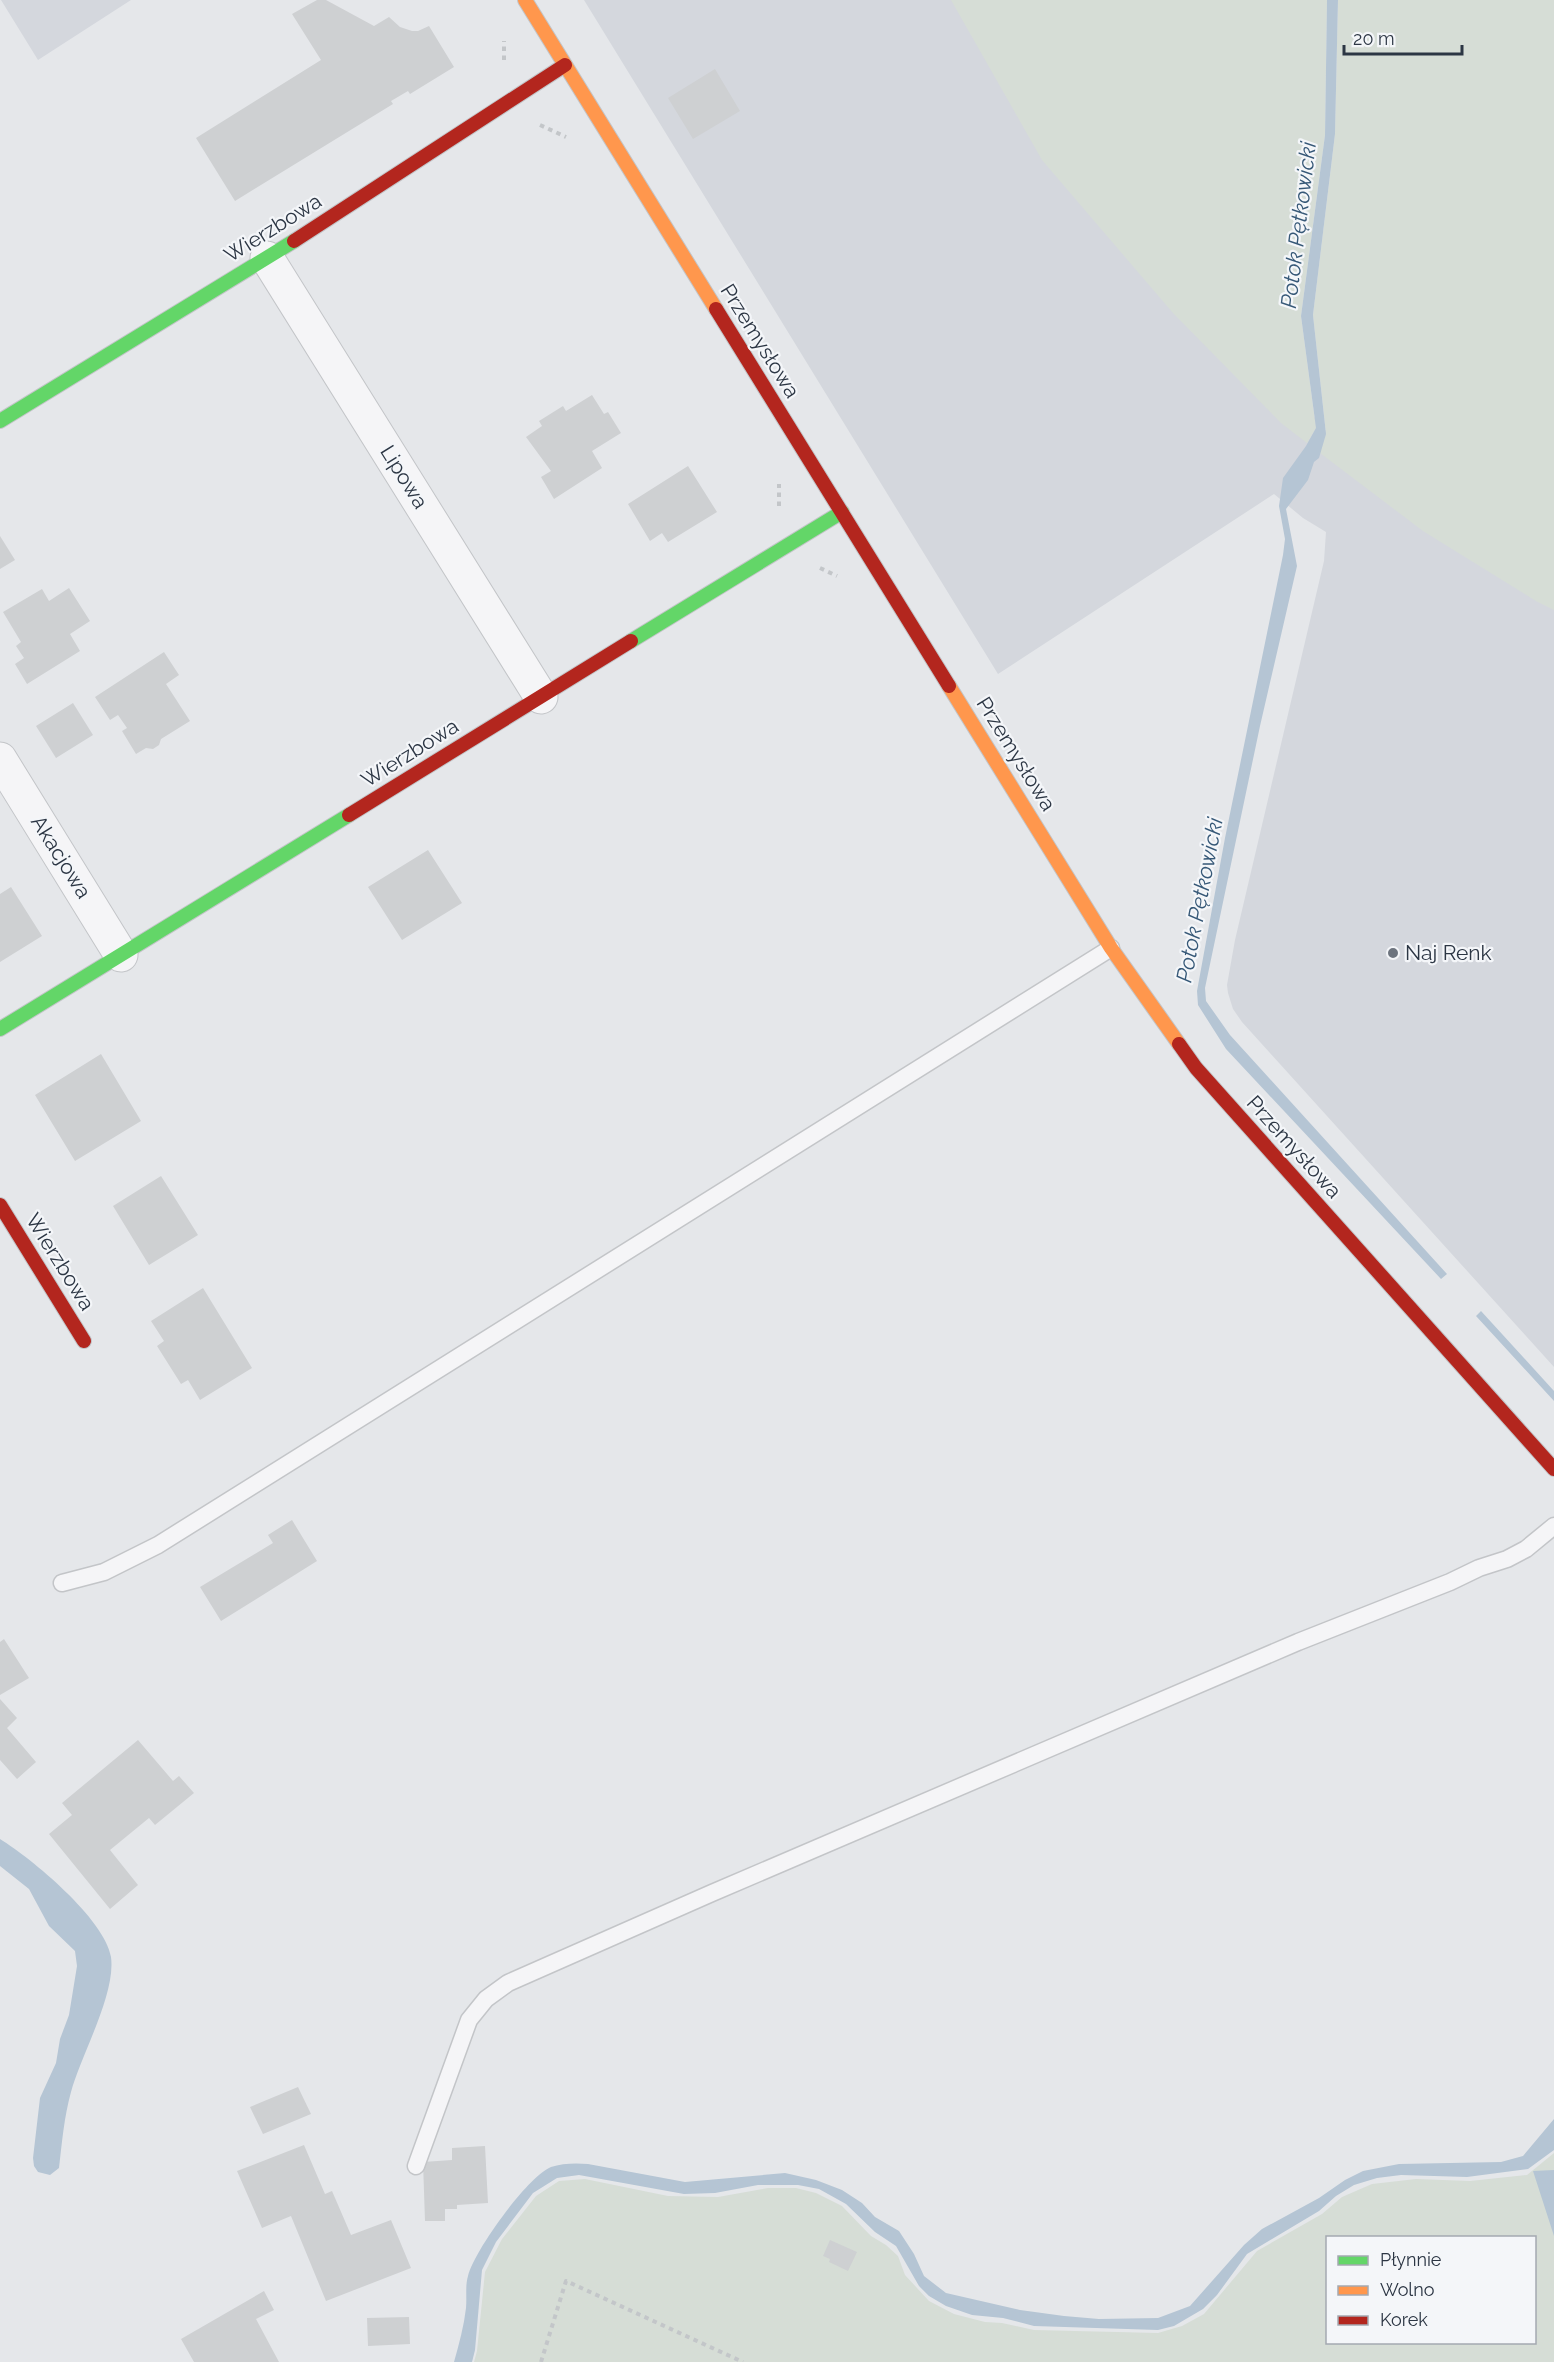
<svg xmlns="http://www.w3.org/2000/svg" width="1554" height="2362" font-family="Raleway,sans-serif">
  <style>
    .built { fill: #d4d7dd }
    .green { fill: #d6ddd6; fill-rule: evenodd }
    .water { fill: #b5c5d4 }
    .building { fill: #ced0d2 }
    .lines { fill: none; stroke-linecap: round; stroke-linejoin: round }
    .lane-casing { stroke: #c3c5c8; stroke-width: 19 }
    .street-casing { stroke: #c3c5c8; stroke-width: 35 }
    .fast-casing { stroke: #c3c5c8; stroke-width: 16 }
    .slow-casing { stroke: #c3c5c8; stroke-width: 16 }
    .jam-casing { stroke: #c3c5c8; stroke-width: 16 }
    .path { stroke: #c3c6c9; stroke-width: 4; stroke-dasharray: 4.5 4.5; stroke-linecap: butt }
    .lane { stroke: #f5f5f7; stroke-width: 16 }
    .street { stroke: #f5f5f7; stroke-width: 33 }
    .fast { stroke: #63d668; stroke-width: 14 }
    .slow { stroke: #ff974d; stroke-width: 14 }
    .jam { stroke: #b3261e; stroke-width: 14 }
    .poi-dot { fill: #6d747e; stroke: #f4f6f9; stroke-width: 2 }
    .labels { text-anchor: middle; stroke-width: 4.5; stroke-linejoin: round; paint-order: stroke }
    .street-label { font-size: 21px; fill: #2c3644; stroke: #f4f6f9 }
    .poi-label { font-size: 21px; fill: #2c3644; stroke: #f4f6f9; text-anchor: start }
    .water-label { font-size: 22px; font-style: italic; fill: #365877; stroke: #f4f6f9 }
  </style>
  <rect width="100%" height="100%" fill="#e5e7ea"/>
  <path class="built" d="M 1,0 L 131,0 L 38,60 Z
    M 584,0 L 971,0 L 1330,436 L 1554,588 L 1554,1367 L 1242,1022 L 1233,1009 L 1228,993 L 1227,985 L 1235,940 L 1324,561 L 1326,532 L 1303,518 L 1274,494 L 998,674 Z"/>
  <path class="green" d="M 951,0 L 1327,0 L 1325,135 L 1301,316 L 1316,428 L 1307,443 L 1281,423 L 1173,313 L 1042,160 Z
    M 1338,0 L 1554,0 L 1554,610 L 1536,601 L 1423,531 L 1320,453 L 1326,434 L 1313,315 L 1335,134 Z
    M 1554,2153 L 1554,2362 L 474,2362 L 477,2351 L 485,2272 L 502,2239 L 536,2196 L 559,2181 L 585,2179 L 668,2196 L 718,2197 L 768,2188 L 796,2188 L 816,2193 L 842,2206 L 871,2236 L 886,2245 L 898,2256 L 905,2275 L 929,2301 L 954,2314 L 985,2322 L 1002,2323 L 1034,2330 L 1158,2333 L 1182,2326 L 1204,2314 L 1257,2251 L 1322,2214 L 1342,2197 L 1372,2184 L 1416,2179 L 1470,2181 L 1527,2175 ZM 1328,2238 L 1534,2238 L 1534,2342 L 1328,2342 Z"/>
  <path class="water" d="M 1327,0 L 1338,0 L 1335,134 L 1313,315 L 1326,434 L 1319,458 L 1314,462 L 1308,480 L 1286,509 L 1297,566 L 1260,726 L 1205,988 L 1206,1001 L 1230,1035 L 1447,1274 L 1441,1279 L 1226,1049 L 1198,1005 L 1197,991 L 1225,838 L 1283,555 L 1285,539 L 1279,506 L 1283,478 L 1306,446 L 1316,428 L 1301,316 L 1325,135 Z
    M 1481,1311 L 1554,1391 L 1554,1401 L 1476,1316 Z
    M 0,1839 C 31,1858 105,1919 111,1957 C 116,1994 81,2055 71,2092 C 64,2117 62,2143 59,2168 L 50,2175 L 38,2172 L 34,2166 L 33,2158 L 40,2098 L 56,2063 L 60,2039 L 69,2015 L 77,1966 L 75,1951 L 49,1926 L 29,1889 L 0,1866 Z
    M 1554,2119 L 1554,2150 L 1528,2169 L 1467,2177 L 1401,2175 L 1377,2178 L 1354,2185 L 1336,2196 L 1319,2211 L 1247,2254 L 1217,2295 L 1203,2309 L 1174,2326 L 1158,2330 L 1034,2326 L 1003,2318 L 972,2315 L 946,2306 L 929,2296 L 919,2286 L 896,2246 L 875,2232 L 846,2204 L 819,2189 L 798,2185 L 758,2185 L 715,2193 L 684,2194 L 579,2175 L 557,2178 L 533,2193 L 496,2242 L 482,2270 L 475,2350 L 472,2362 L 454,2362 C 459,2344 464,2326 466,2308 C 467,2297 465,2286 468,2276 C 474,2251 528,2176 551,2167 C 562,2163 577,2163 588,2164 L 685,2182 L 785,2173 L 816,2180 L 842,2190 L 862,2203 L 875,2217 L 899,2231 L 914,2254 L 924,2276 L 946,2293 L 1020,2310 L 1064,2316 L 1099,2319 L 1158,2318 L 1190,2306 L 1244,2245 L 1262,2229 L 1319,2198 L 1345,2180 L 1363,2171 L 1399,2164 L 1501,2162 L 1523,2156 Z
    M 1554,2170 L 1554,2236 L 1533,2171 Z"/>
  <path class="building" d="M 317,0 L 326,0 L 374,26 L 389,17 L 400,27 L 412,31 L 418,31 L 429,26 L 454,67 L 410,94 L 408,91 L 391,101 L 393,104 L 235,201 L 196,138 L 321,60 L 292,14 Z
    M 715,69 L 740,111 L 693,139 L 668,98 Z
    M 592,395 L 604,414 L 608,412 L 621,433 L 592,451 L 602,468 L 554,499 L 541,477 L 551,471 L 526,437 L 542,426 L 539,421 L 563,406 L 566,411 Z
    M 688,466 L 717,512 L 668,542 L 662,533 L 650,541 L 628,504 Z
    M 0,536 L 15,560 L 0,569 Z
    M 69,588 L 90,621 L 70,634 L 80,651 L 27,684 L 15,664 L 24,658 L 16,646 L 21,642 L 3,612 L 42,589 L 49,601 Z
    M 164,652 L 179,675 L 166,684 L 190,721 L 161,739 L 159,745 L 153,749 L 146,748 L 136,754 L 122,731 L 127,728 L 118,715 L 110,720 L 95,697 Z
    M 73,703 L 93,735 L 56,758 L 36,726 Z
    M 428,850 L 462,903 L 402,940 L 368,887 Z
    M 11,887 L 42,936 L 0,962 L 0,894 Z
    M 101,1054 L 141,1121 L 75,1161 L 35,1095 Z
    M 161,1176 L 198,1235 L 149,1265 L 113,1206 Z
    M 203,1288 L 252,1368 L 200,1400 L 188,1380 L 181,1384 L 157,1346 L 164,1341 L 151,1321 Z
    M 292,1520 L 317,1561 L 221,1621 L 200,1587 L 273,1543 L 268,1535 Z
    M 4,1639 L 29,1678 L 0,1695 L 0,1642 Z
    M 0,1699 L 17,1718 L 7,1728 L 36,1762 L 17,1779 L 0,1760 Z
    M 138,1740 L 173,1781 L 179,1776 L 194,1793 L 155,1825 L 149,1818 L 110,1850 L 138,1885 L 110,1909 L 49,1834 L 72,1815 L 62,1803 Z
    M 298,2087 L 311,2114 L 263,2134 L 250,2107 Z
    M 304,2145 L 325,2194 L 332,2191 L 351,2235 L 391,2220 L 411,2268 L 326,2301 L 291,2216 L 262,2228 L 237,2171 Z
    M 485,2146 L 488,2203 L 457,2205 L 457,2209 L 445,2209 L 445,2221 L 425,2221 L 423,2162 L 452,2160 L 452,2148 Z
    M 830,2240 L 857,2252 L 848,2271 L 829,2262 L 830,2259 L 823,2256 Z
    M 264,2291 L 274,2310 L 256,2319 L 279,2362 L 194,2362 L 181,2339 Z
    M 409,2317 L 410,2344 L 368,2346 L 367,2318 Z"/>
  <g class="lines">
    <defs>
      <path id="lane" d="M 62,1583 L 104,1572 L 158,1545 L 1111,948
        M 416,2166 L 469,2020 L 486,1999 L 508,1983 L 712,1893 L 1298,1642 L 1450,1582 L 1479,1568 L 1507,1559 L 1526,1549 L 1554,1526"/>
      <path id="street" d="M 267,258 L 541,697
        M 0,759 L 121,955"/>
      <path id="fast" d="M 0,421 L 294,241
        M 631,641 L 842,512
        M 0,1029 L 349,815"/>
      <path id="slow" d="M 525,0 L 716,309
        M 949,686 L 1111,948 L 1179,1044"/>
      <path id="jam" d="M 294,241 L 565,65
        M 716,309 L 949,686
        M 349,815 L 631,641
        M 1179,1044 L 1196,1068 L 1554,1469
        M 0,1205 L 84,1341"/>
    </defs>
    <use href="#lane" class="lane-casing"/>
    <use href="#street" class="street-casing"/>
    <use href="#fast" class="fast-casing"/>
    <use href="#slow" class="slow-casing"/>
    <use href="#jam" class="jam-casing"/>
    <path class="path" d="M 504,60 L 504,41
      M 540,125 L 566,137
      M 779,506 L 779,484
      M 820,568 L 837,576
      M 541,2362 L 566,2281 L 743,2362"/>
    <use href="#lane" class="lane"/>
    <use href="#street" class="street"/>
    <use href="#fast" class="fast"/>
    <use href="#slow" class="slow"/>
    <use href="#jam" class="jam"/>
  </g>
  <circle class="poi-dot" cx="1393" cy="953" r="6"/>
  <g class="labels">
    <g class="street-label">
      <text transform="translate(273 228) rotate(-32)" y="7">Wierzbowa</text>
      <text transform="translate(760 341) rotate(58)" y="7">Przemysłowa</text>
      <text transform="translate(404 477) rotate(58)" y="7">Lipowa</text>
      <text transform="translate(410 753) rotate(-32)" y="7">Wierzbowa</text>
      <text transform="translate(1016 754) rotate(58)" y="7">Przemysłowa</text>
      <text transform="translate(61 857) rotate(58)" y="7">Akacjowa</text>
      <text transform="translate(1294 1147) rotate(48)" y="7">Przemysłowa</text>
      <text transform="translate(60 1262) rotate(58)" y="7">Wierzbowa</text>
    </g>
    <g class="poi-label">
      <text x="1405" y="960">Naj Renk</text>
    </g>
    <g class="water-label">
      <text transform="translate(1298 225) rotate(-83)" y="8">Potok Pętkowicki</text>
      <text transform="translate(1199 900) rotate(-79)" y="8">Potok Pętkowicki</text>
    </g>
  </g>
  <rect x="1326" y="2236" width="210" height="108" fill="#f4f6f9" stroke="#a4a9b1" stroke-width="1.5"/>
  <rect x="1338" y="2256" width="30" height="9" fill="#63d668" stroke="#a4a9b1" stroke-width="1.5"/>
  <text x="1380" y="2266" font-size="18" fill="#2c3644">Płynnie</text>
  <rect x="1338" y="2286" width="30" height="9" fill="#ff974d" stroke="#a4a9b1" stroke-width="1.5"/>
  <text x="1380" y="2296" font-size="18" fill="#2c3644">Wolno</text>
  <rect x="1338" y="2316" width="30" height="9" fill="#b3261e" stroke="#a4a9b1" stroke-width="1.5"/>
  <text x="1380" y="2326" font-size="18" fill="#2c3644">Korek</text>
  <path d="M1344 45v9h118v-9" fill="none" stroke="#2c3644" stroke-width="3"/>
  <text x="1353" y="45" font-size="18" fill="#2c3644" stroke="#f4f6f9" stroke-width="4.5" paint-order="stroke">20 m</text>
</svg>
